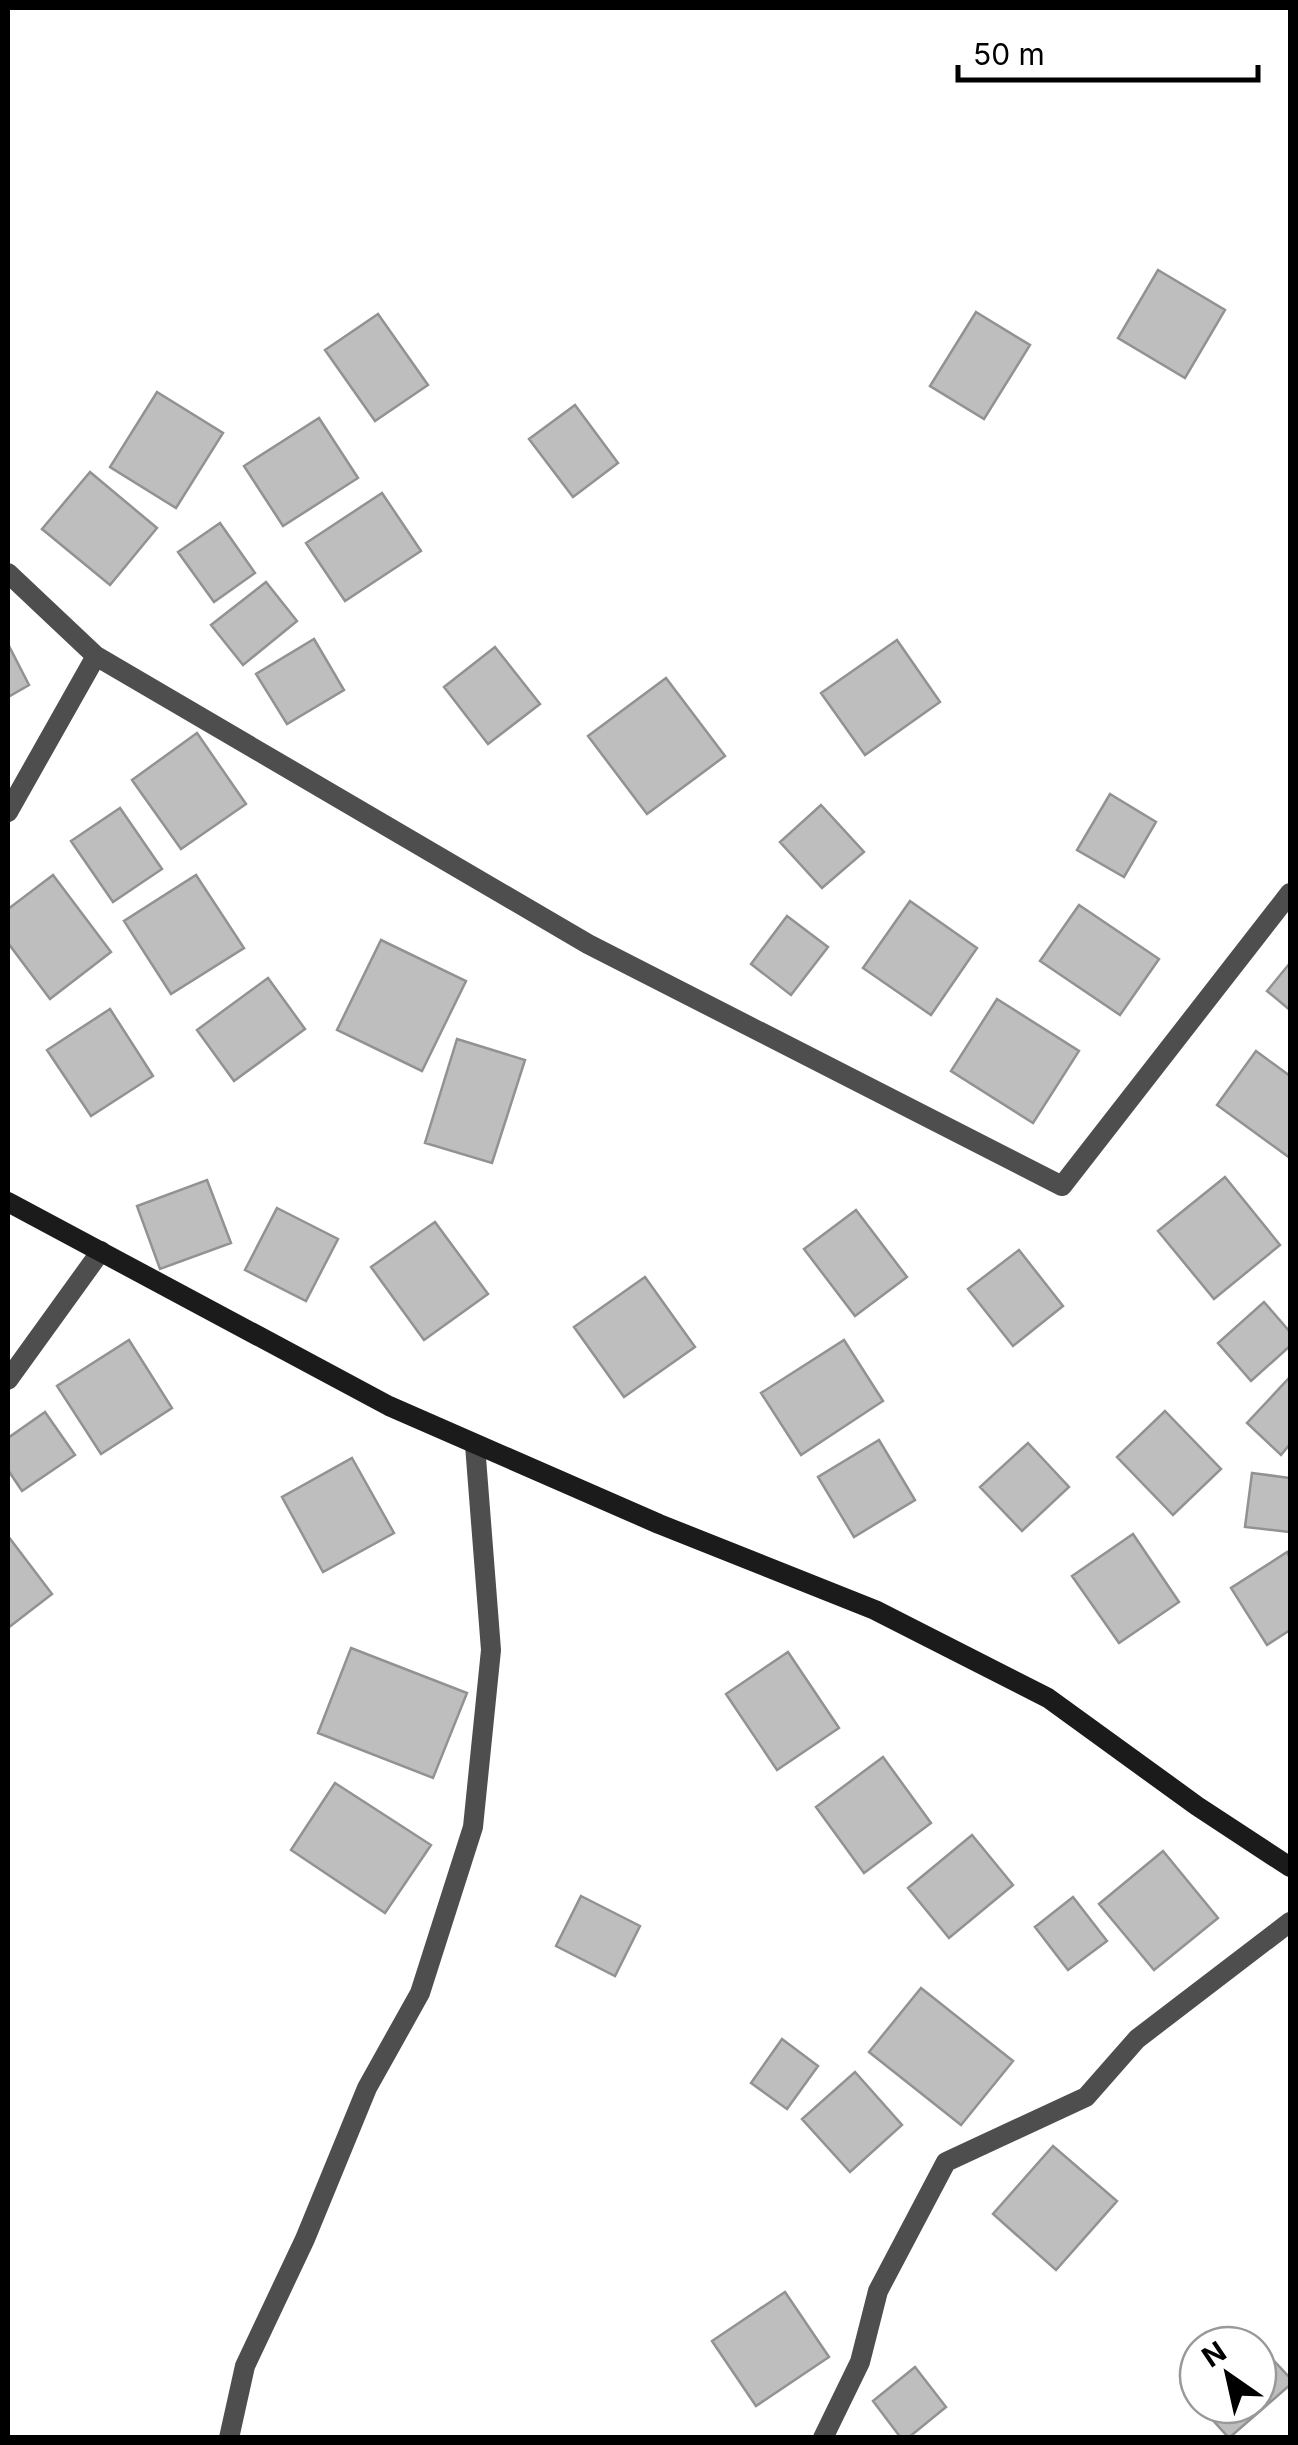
<svg xmlns="http://www.w3.org/2000/svg" width="1298" height="2445" font-family="Inter,sans-serif">
  <style>
    .building { fill: #bebebe; stroke: #929292; stroke-width: 2.5 }
    .lines { fill: none; stroke-linecap: round; stroke-linejoin: round }
    .street { stroke: #4e4e4e; stroke-width: 20 }
    .secondary { stroke: #1b1b1b; stroke-width: 20 }
  </style>
  <rect width="100%" height="100%" fill="#fff"/>
  <path class="building" d="M 1158,270 L 1225,310 L 1185,378 L 1118,338 Z
    M 976,312 L 1030,345 L 984,419 L 930,386 Z
    M 378,314 L 428,385 L 375,421 L 325,350 Z
    M 157,392 L 223,433 L 176,508 L 110,467 Z
    M 575,405 L 618,463 L 573,497 L 529,439 Z
    M 319,418 L 358,478 L 283,526 L 244,466 Z
    M 90,472 L 157,528 L 110,585 L 42,529 Z
    M 382,493 L 421,551 L 345,601 L 306,543 Z
    M 220,523 L 255,573 L 214,602 L 178,552 Z
    M 266,582 L 297,621 L 243,665 L 211,625 Z
    M 314,639 L 344,690 L 287,724 L 256,674 Z
    M 897,640 L 940,702 L 865,755 L 821,693 Z
    M 8,644 L 29,685 L 8,697 Z
    M 495,647 L 540,704 L 488,744 L 444,687 Z
    M 666,678 L 725,756 L 647,814 L 588,736 Z
    M 197,733 L 246,804 L 181,849 L 132,780 Z
    M 1110,794 L 1156,822 L 1124,877 L 1077,850 Z
    M 821,805 L 864,852 L 822,888 L 780,842 Z
    M 120,808 L 162,869 L 113,902 L 71,841 Z
    M 53,875 L 111,952 L 50,999 L 8,943 L 8,909 Z
    M 196,875 L 244,948 L 171,994 L 124,921 Z
    M 910,901 L 977,948 L 931,1015 L 863,968 Z
    M 1079,905 L 1159,959 L 1120,1015 L 1040,961 Z
    M 787,916 L 828,947 L 791,995 L 751,964 Z
    M 381,940 L 466,981 L 422,1071 L 337,1030 Z
    M 1290,963 L 1290,1010 L 1267,991 Z
    M 268,978 L 305,1029 L 234,1081 L 197,1030 Z
    M 997,999 L 1079,1051 L 1033,1123 L 951,1071 Z
    M 110,1009 L 153,1076 L 91,1116 L 47,1050 Z
    M 457,1039 L 525,1060 L 492,1163 L 425,1143 Z
    M 1256,1051 L 1290,1076 L 1290,1158 L 1217,1105 Z
    M 1225,1177 L 1280,1245 L 1214,1299 L 1158,1231 Z
    M 207,1180 L 231,1243 L 160,1269 L 137,1206 Z
    M 277,1208 L 338,1239 L 306,1301 L 245,1270 Z
    M 856,1210 L 907,1277 L 855,1316 L 804,1249 Z
    M 435,1222 L 488,1294 L 424,1340 L 371,1267 Z
    M 1019,1250 L 1063,1306 L 1013,1346 L 968,1289 Z
    M 645,1277 L 695,1347 L 624,1397 L 574,1327 Z
    M 1264,1302 L 1290,1332 L 1290,1346 L 1251,1381 L 1218,1343 Z
    M 129,1340 L 172,1408 L 101,1454 L 57,1386 Z
    M 844,1340 L 883,1401 L 801,1455 L 761,1393 Z
    M 1290,1377 L 1290,1444 L 1281,1455 L 1247,1423 Z
    M 1165,1411 L 1221,1469 L 1173,1515 L 1117,1457 Z
    M 45,1412 L 75,1455 L 22,1491 L 8,1470 L 8,1438 Z
    M 879,1440 L 915,1500 L 854,1537 L 818,1477 Z
    M 1028,1443 L 1069,1487 L 1022,1531 L 980,1487 Z
    M 352,1458 L 394,1533 L 323,1572 L 282,1497 Z
    M 1252,1473 L 1290,1478 L 1290,1532 L 1245,1527 Z
    M 1133,1534 L 1179,1602 L 1119,1643 L 1072,1576 Z
    M 8,1536 L 52,1594 L 8,1628 Z
    M 1287,1552 L 1290,1558 L 1290,1630 L 1267,1645 L 1231,1588 Z
    M 351,1648 L 467,1693 L 433,1778 L 318,1733 Z
    M 788,1652 L 839,1728 L 777,1770 L 726,1694 Z
    M 883,1757 L 931,1823 L 864,1873 L 816,1807 Z
    M 335,1783 L 431,1845 L 385,1913 L 291,1850 Z
    M 972,1835 L 1013,1885 L 949,1938 L 908,1888 Z
    M 1163,1851 L 1218,1918 L 1154,1970 L 1099,1904 Z
    M 581,1896 L 640,1926 L 615,1976 L 556,1946 Z
    M 1073,1897 L 1107,1941 L 1068,1970 L 1035,1927 Z
    M 921,1988 L 1013,2061 L 961,2125 L 869,2052 Z
    M 782,2039 L 818,2066 L 787,2109 L 751,2083 Z
    M 855,2072 L 902,2125 L 850,2172 L 802,2119 Z
    M 1053,2146 L 1117,2201 L 1056,2270 L 993,2214 Z
    M 785,2292 L 829,2357 L 756,2406 L 712,2341 Z
    M 1250,2335 L 1290,2378 L 1290,2385 L 1229,2438 L 1199,2405 L 1258,2405 L 1258,2345 L 1239,2345 Z
    M 915,2367 L 946,2407 L 908,2438 L 901,2438 L 873,2401 Z"/>
  <g class="lines">
    <path class="street" d="M 8,573 L 96,656
      M 8,812 L 96,656 L 588,944 L 1062,1186 L 1290,893
      M 8,1380 L 101,1251
      M 229,2438 L 245,2366 L 305,2239 L 367,2088 L 420,1993 L 473,1827 L 491,1650 L 475,1445
      M 823,2438 L 860,2362 L 878,2291 L 946,2162 L 1086,2097 L 1137,2039 L 1290,1922"/>
    <path class="secondary" d="M 8,1202 L 389,1406 L 659,1524 L 875,1610 L 1048,1698 L 1197,1806 L 1290,1867"/>
  </g>
  <rect width="1298" height="2445" fill="none" stroke="#000000" stroke-width="20"/>
  <g transform="translate(1228 2375) rotate(326)"><circle r="48" fill="#ffffff" stroke="#999999" stroke-width="2.5"/>
  <path d="M0-8L18 38L0 25L-18 38Z" fill="#000000"/>
  <text y="-15" font-size="28" font-weight="bold" text-anchor="middle" fill="#000000">N</text>
  </g>
  <path d="M958 65v15h300v-15" fill="none" stroke="#000000" stroke-width="5"/>
  <text x="973" y="65" font-size="30" fill="#000000" stroke="#ffffff" stroke-width="8" paint-order="stroke">50 m</text>
</svg>
